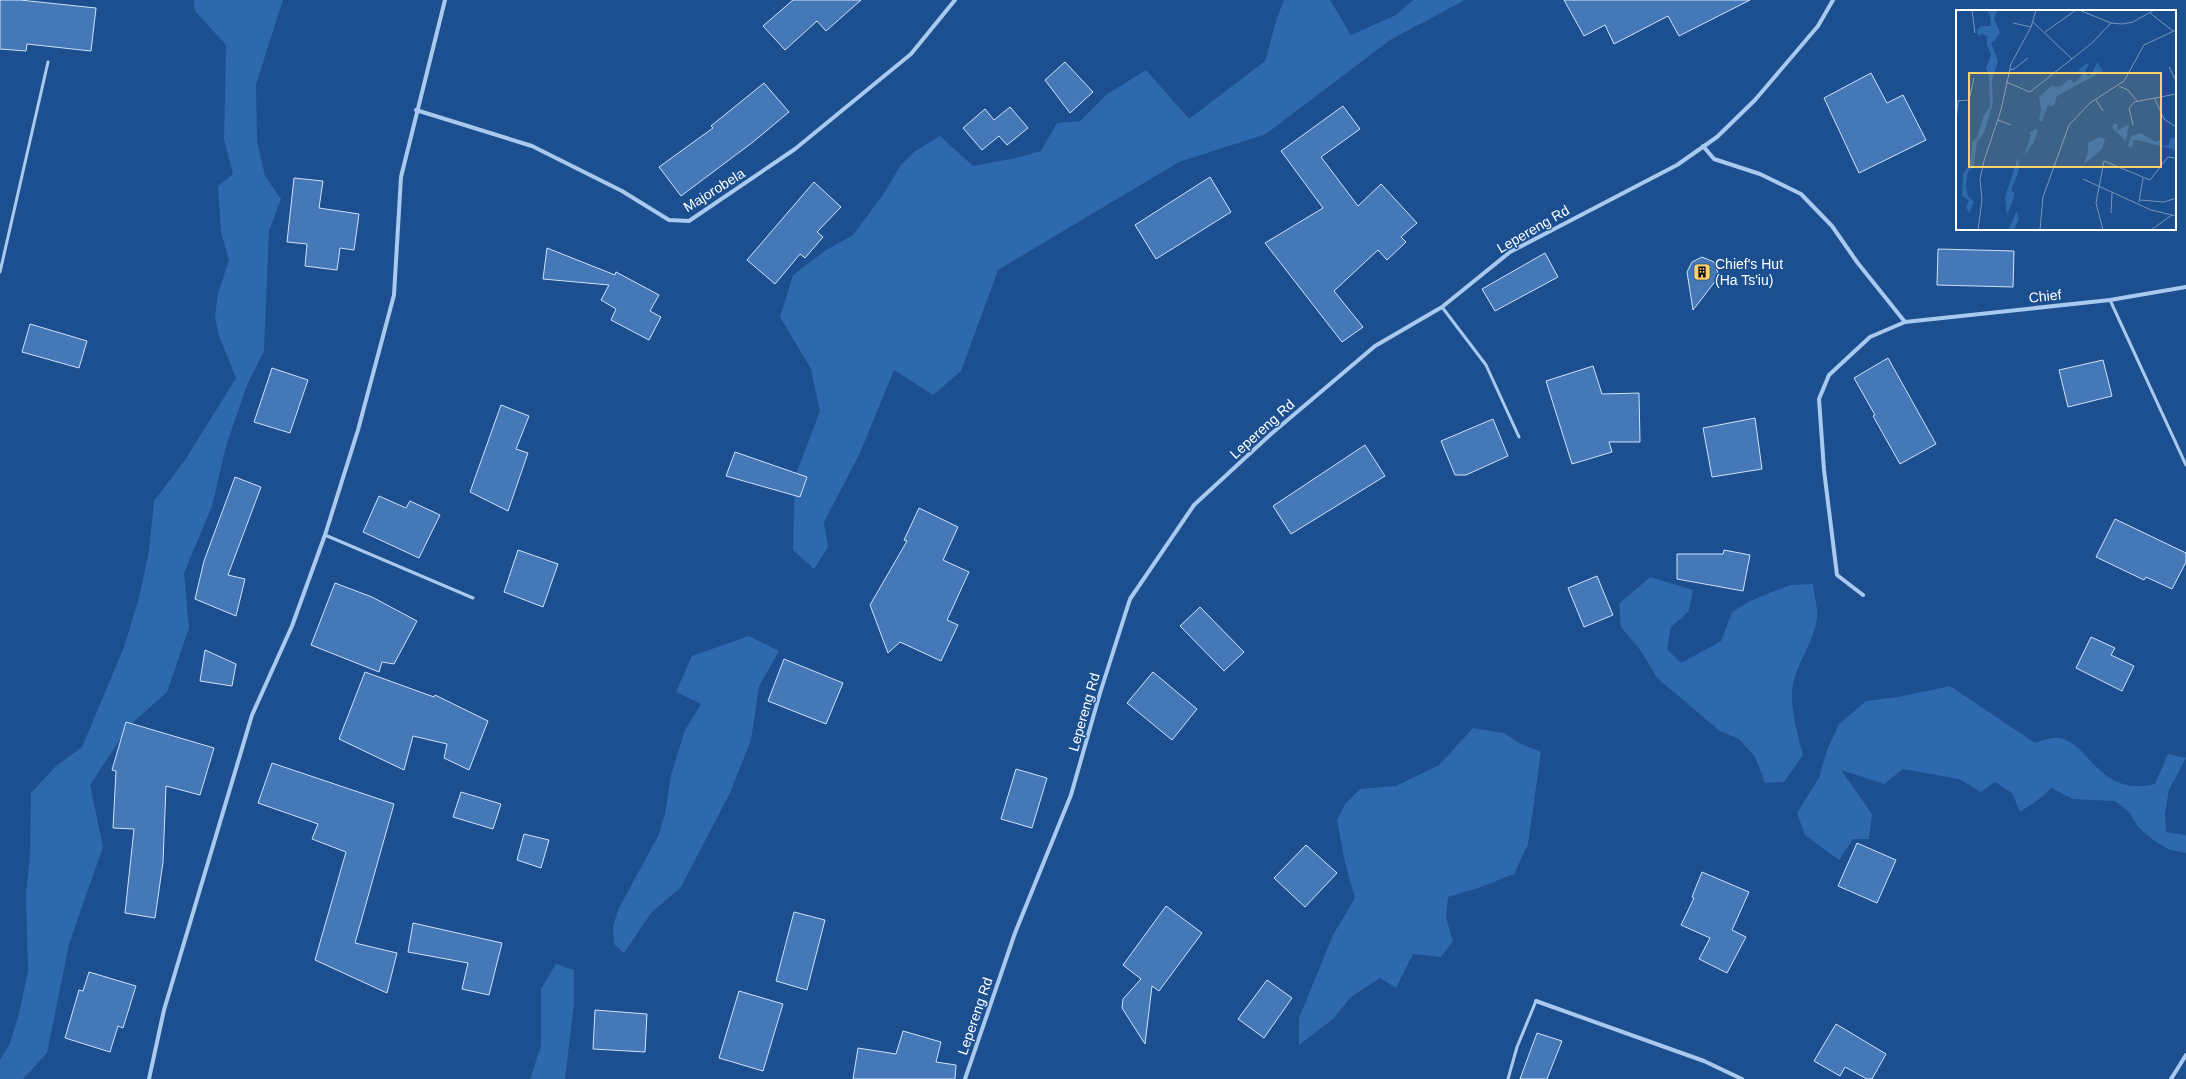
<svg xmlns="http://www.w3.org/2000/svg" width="2186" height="1079" font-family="Arial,sans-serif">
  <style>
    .green { fill: #2e69ad }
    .building { fill: #4478b7; stroke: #cfe3fa }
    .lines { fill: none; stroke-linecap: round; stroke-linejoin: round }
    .lane { stroke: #a9c9ee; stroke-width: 3 }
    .street { stroke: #a9c9ee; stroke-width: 4 }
    .labels { text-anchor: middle; stroke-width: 3; stroke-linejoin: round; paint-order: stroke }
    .street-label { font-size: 14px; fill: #fff; stroke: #1b4f8f }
    .poi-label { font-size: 14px; fill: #fff; stroke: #1b4f8f; text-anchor: start }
    .inset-road { fill: none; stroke: #7695bc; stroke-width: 1 }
    .view { fill: #ffd166; fill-opacity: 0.15; stroke: #ffd166; stroke-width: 2 }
    .inset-edge { fill: none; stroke: #fff; stroke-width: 2 }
  </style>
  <rect width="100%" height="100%" fill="#1b4f8f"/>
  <path class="green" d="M 194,0 L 283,0 L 256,84 L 257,141 L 265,176 L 281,199 L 269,231 L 264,351 L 247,385 L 226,446 L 212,506 L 184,573 L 189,628 L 167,692 L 129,726 L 90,785 L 103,847 L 69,944 L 47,1053 L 23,1079 L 0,1079 L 0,1060 L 10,1043 L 19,1014 L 28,971 L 26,895 L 30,855 L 31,793 L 56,766 L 82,747 L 124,647 L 139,598 L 149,551 L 154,501 L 185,460 L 236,378 L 219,336 L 215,317 L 218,293 L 229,260 L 221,232 L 218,186 L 233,174 L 224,139 L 226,45 L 195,11 Z
    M 1284,0 L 1330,0 L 1351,35 L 1396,15 L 1413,0 L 1465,0 L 1390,40 L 1266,134 L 1179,162 L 998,270 L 961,371 L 933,395 L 894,370 L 860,453 L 824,522 L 828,547 L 814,569 L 793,550 L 795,477 L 820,411 L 811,369 L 780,317 L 793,275 L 826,250 L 853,235 L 885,192 L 900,166 L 914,152 L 940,136 L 973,166 L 1016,158 L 1041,151 L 1057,123 L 1080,121 L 1106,95 L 1146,70 L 1189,119 L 1265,61 L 1277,18 Z
    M 1650,577 L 1693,590 L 1689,611 L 1671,627 L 1667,649 L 1681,663 L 1721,641 L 1732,612 L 1750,601 L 1790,585 L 1813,584 C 1814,595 1818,607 1817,618 C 1814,643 1795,665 1792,691 C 1791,712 1798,735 1803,755 L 1784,782 L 1765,783 L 1755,757 L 1739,739 L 1720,731 L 1657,678 L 1641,651 L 1621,627 L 1619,604 Z
    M 749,636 L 779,651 L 759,686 L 751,740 L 730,793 L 681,887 L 651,913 L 624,953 L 614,944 L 613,926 L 619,908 L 658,836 L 665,814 L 671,775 L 685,730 L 701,704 L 676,692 L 692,656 Z
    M 1950,686 L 2035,743 C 2042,741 2052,737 2059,738 C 2071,740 2078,748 2086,756 C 2108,780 2122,791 2155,784 L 2168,754 L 2186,758 L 2169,790 L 2165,814 L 2166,832 L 2186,835 L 2186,853 L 2168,849 L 2153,840 L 2138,827 L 2129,812 L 2115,801 L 2073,799 L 2051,788 L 2042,797 L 2020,812 L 2012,793 L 1995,782 L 1981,792 L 1959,779 L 1903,769 L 1884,784 L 1841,770 L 1872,814 L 1869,839 L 1853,839 L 1839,860 L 1805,835 L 1797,813 L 1819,778 L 1827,750 L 1839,724 L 1866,701 L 1898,697 Z
    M 1473,728 L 1504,733 L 1519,743 L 1541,752 L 1528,844 L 1514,874 L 1478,888 L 1448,897 L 1446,918 L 1453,941 L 1441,957 L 1413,954 L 1396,988 L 1380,978 L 1351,997 L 1333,1019 L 1299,1045 L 1299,1018 L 1333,935 L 1355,898 L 1345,862 L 1337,820 L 1345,804 L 1360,789 L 1396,786 L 1439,765 Z
    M 556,964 L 574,970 L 574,1003 L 565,1079 L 530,1079 L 541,1046 L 541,989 Z"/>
  <path class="building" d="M 0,0 L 20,0 L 96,8 L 91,51 L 27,44 L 26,51 L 0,49 Z
    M 793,0 L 861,0 L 826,31 L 817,21 L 785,50 L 763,26 Z
    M 1564,0 L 1750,0 L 1679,36 L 1668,16 L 1614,44 L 1605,25 L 1584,36 Z
    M 1065,62 L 1093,92 L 1070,113 L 1045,80 Z
    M 1871,73 L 1887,103 L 1903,95 L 1926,140 L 1859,173 L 1824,98 Z
    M 764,83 L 789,112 L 753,142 L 681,196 L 659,167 L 713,128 L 711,126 Z
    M 1343,106 L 1360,129 L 1321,157 L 1358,206 L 1381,184 L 1417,223 L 1401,237 L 1406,242 L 1387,260 L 1378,250 L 1334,291 L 1363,327 L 1342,342 L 1265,243 L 1323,208 L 1281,151 Z
    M 1010,107 L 1028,128 L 1007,145 L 999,136 L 982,150 L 963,128 L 985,109 L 994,120 Z
    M 1210,177 L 1231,212 L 1156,259 L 1135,225 Z
    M 294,178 L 323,181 L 319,208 L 359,214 L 354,250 L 340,248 L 337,270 L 305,266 L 307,244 L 287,242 Z
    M 814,182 L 841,207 L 817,232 L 823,237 L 805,258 L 800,254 L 775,284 L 747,260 Z
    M 547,248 L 615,275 L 616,272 L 659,295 L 650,311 L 661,317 L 649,340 L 611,320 L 616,309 L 601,300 L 609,285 L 543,279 Z
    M 1938,249 L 2014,251 L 2013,287 L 1937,285 Z
    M 1545,253 L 1558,277 L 1495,311 L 1482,289 Z
    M 1702,257 L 1714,262 L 1718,273 L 1717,279 L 1693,310 L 1687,272 L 1692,262 Z
    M 30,324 L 87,341 L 79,368 L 22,352 Z
    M 1888,358 L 1936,444 L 1900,464 L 1873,416 L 1875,415 L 1854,378 Z
    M 2103,360 L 2112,396 L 2068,407 L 2059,370 Z
    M 1593,366 L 1602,394 L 1639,393 L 1640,442 L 1609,442 L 1612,452 L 1572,464 L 1546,381 Z
    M 272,368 L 308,380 L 290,433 L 254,422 Z
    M 501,405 L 529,416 L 516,449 L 528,453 L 508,511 L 470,492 Z
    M 1755,418 L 1762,469 L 1712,477 L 1703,428 Z
    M 1493,419 L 1508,456 L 1466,475 L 1455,475 L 1441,441 Z
    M 1365,445 L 1385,476 L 1291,534 L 1273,506 Z
    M 735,452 L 807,477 L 800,497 L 726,476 Z
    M 235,477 L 261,487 L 228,575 L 245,579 L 236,616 L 195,599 L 204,561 Z
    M 379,496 L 406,508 L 410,501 L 440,515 L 419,558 L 363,532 Z
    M 919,508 L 958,527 L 943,560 L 969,572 L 947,620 L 958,625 L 941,661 L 900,642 L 888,653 L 870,605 L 907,541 L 904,540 Z
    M 2115,519 L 2186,553 L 2186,562 L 2172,589 L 2146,577 L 2144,580 L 2096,557 Z
    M 518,550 L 558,564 L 543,607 L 504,592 Z
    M 1724,550 L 1750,555 L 1743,591 L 1677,579 L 1677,554 L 1723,554 Z
    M 1597,576 L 1613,615 L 1584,627 L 1568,588 Z
    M 335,583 L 372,597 L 417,621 L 394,664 L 382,662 L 379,672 L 311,645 Z
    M 1200,607 L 1244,652 L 1224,671 L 1180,626 Z
    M 2091,637 L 2115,648 L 2111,655 L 2134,666 L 2122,691 L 2076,668 Z
    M 205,650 L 236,664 L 232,686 L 200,681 Z
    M 784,659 L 843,683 L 826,724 L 768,701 Z
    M 365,672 L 434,697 L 435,695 L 488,721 L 469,770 L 444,758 L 447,744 L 413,736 L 404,770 L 339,739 Z
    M 1153,672 L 1197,709 L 1172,740 L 1127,703 Z
    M 126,722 L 214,748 L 200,795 L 166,786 L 163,862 L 155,918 L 125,913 L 134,829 L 113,828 L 116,771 L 112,770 Z
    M 272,763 L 394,804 L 355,943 L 397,953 L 387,993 L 315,960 L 346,852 L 312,839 L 318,824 L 258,803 Z
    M 1016,769 L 1047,778 L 1032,828 L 1001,819 Z
    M 461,792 L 501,804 L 493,829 L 453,817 Z
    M 524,834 L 549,840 L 541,868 L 517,860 Z
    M 1857,843 L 1896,860 L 1877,903 L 1838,886 Z
    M 1306,845 L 1337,873 L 1305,907 L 1274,878 Z
    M 1702,872 L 1749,892 L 1732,930 L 1746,937 L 1727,973 L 1699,959 L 1710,938 L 1681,925 L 1694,898 L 1692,897 Z
    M 1166,906 L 1202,933 L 1159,991 L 1152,986 L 1145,1044 L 1122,1008 L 1123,999 L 1141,979 L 1123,965 Z
    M 794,912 L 825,920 L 807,990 L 776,981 Z
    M 413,923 L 502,943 L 489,995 L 462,989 L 468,963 L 408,952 Z
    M 89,972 L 136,986 L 123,1028 L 118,1026 L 110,1052 L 65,1038 L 79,990 L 83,991 Z
    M 1267,980 L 1292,998 L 1264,1038 L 1238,1019 Z
    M 739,991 L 783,1004 L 763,1071 L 719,1058 Z
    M 595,1010 L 647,1014 L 645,1052 L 593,1049 Z
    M 1836,1024 L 1886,1054 L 1872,1079 L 1867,1079 L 1845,1067 L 1840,1076 L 1814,1061 Z
    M 903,1031 L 941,1042 L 936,1062 L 956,1065 L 955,1079 L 853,1079 L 858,1048 L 896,1054 Z
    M 1537,1033 L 1562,1041 L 1547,1079 L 1520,1079 Z"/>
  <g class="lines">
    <path class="lane" d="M 0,272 L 48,62
      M 2110,300 L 2186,465
      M 1442,307 L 1486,365 L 1519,437
      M 325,535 L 473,598
      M 1508,1079 L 1517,1047 L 1536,1001"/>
    <path class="street" d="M 416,110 L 532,146 L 622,191 L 669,220 L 689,221 L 795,149 L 911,54 L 955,0
      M 1703,146 L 1714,159 L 1760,174 L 1801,194 L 1832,226 L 1857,262 L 1905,322
      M 1863,595 L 1837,575 L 1824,470 L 1819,399 L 1829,375 L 1870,337 L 1905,322 L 2110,300 L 2186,287
      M 1536,1001 L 1704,1061 L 1742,1079
      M 149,1079 L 164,1010 L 252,715 L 292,626 L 325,535 L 358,430 L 394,295 L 401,177 L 445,0
      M 965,1079 L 1015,933 L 1071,795 L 1100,693 L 1130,599 L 1194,505 L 1271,434 L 1375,346 L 1442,307 L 1510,252 L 1677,165 L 1717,137 L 1755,100 L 1818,26 L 1833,0
      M 2171,1079 L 2186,1055"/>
  </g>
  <defs>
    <symbol id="building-square" viewBox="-11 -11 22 22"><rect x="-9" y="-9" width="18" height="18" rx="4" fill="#ffd166" stroke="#1b4f8f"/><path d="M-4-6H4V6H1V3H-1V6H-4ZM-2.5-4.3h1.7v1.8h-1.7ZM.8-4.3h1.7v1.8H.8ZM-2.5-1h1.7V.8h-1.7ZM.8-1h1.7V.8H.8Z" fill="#111"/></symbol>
  </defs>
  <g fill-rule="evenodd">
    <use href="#building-square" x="1692" y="262" width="20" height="20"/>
  </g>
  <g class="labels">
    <g class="street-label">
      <text transform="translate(714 190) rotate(-32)" y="5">Majorobela</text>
      <text transform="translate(1533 229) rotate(-30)" y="5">Lepereng Rd</text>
      <text transform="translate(2045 296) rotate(-6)" y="5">Chief</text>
      <text transform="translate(1262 429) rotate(-42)" y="5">Lepereng Rd</text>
      <text transform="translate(1084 712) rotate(-74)" y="5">Lepereng Rd</text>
      <text transform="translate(975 1016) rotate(-71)" y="5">Lepereng Rd</text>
    </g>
    <g class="poi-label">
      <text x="1715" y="269">Chief's Hut<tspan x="1715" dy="16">(Ha Ts'iu)</tspan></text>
    </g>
  </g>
  <g transform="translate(1956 10)">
    <rect width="220" height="220" fill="#1b4f8f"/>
    <path d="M 31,0 L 41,0 L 38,9 L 44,22 L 39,31 L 35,33 L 42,51 L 36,70 L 37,93 L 28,123 L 21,132 L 18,155 L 12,162 L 10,174 L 12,186 L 18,192 L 13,203 L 10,197 L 13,190 L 6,186 L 7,164 L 14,154 L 16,132 L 21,128 L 27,107 L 34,96 L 33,67 L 30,58 L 35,45 L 31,35 L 31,26 L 26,24 L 22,26 L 21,20 L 25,16 L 35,16 L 34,6 ZM 141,52 L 147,61 L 101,86 L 98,95 L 95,97 L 92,95 L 86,111 L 83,111 L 85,99 L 83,87 L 96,75 L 99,77 L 105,76 L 114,69 L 118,73 L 124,68 L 127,62 L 121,61 L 130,54 L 133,54 L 129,61 L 132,66 L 136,64 ZM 158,113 L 162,115 L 161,121 L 173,114 L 170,131 L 156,118 ZM 79,119 L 82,120 L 78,132 L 68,146 L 75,125 L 73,123 ZM 185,123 L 199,132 L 206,129 L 204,134 L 206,136 L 213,135 L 215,128 L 220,128 L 220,140 L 181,130 L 176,131 L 178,134 L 175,138 L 172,136 L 175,126 ZM 143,127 L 149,129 L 146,139 L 128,154 L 132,142 L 132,133 ZM 62,147 L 63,160 L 55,181 L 58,182 L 58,187 L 51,205 L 49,187 ZM 61,201 L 63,209 L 60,215 L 58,220 L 52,220 Z" fill="#2e69ad"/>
    <path class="inset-road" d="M 16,0 L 19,23M 123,0 L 155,13 L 166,14 L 177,12 L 198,0M 194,3 L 217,21M 77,12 L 116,49M 57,13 L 75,17M 89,22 L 120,0M 213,57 L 220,71M 54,60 L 58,59 L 72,48M 50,72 L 74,82 L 136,33 L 155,13M 163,76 L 172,80 L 181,91M 199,89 L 208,109 L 220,117M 140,90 L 147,101M 0,91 L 13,90 L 18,68M 42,110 L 55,115M 0,111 L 2,91M 177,115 L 173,98 L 178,92 L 220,84M 127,169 L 195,200 L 220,206M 184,190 L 208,192 L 220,188M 183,192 L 187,168M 155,203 L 156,183M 22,220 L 26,190 L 24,169 L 28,151 L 45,100 L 55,54 L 75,17 L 80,0M 84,220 L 87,187 L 113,115 L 134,93 L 168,71 L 188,35 L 220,20M 147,220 L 140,193 L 148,151 L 194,170 L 212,147 L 220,148M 195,220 L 216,205"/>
    <path class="view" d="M 13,63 L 205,63 L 205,157 L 13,157 Z"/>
    <rect width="220" height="220" class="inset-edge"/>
  </g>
</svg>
